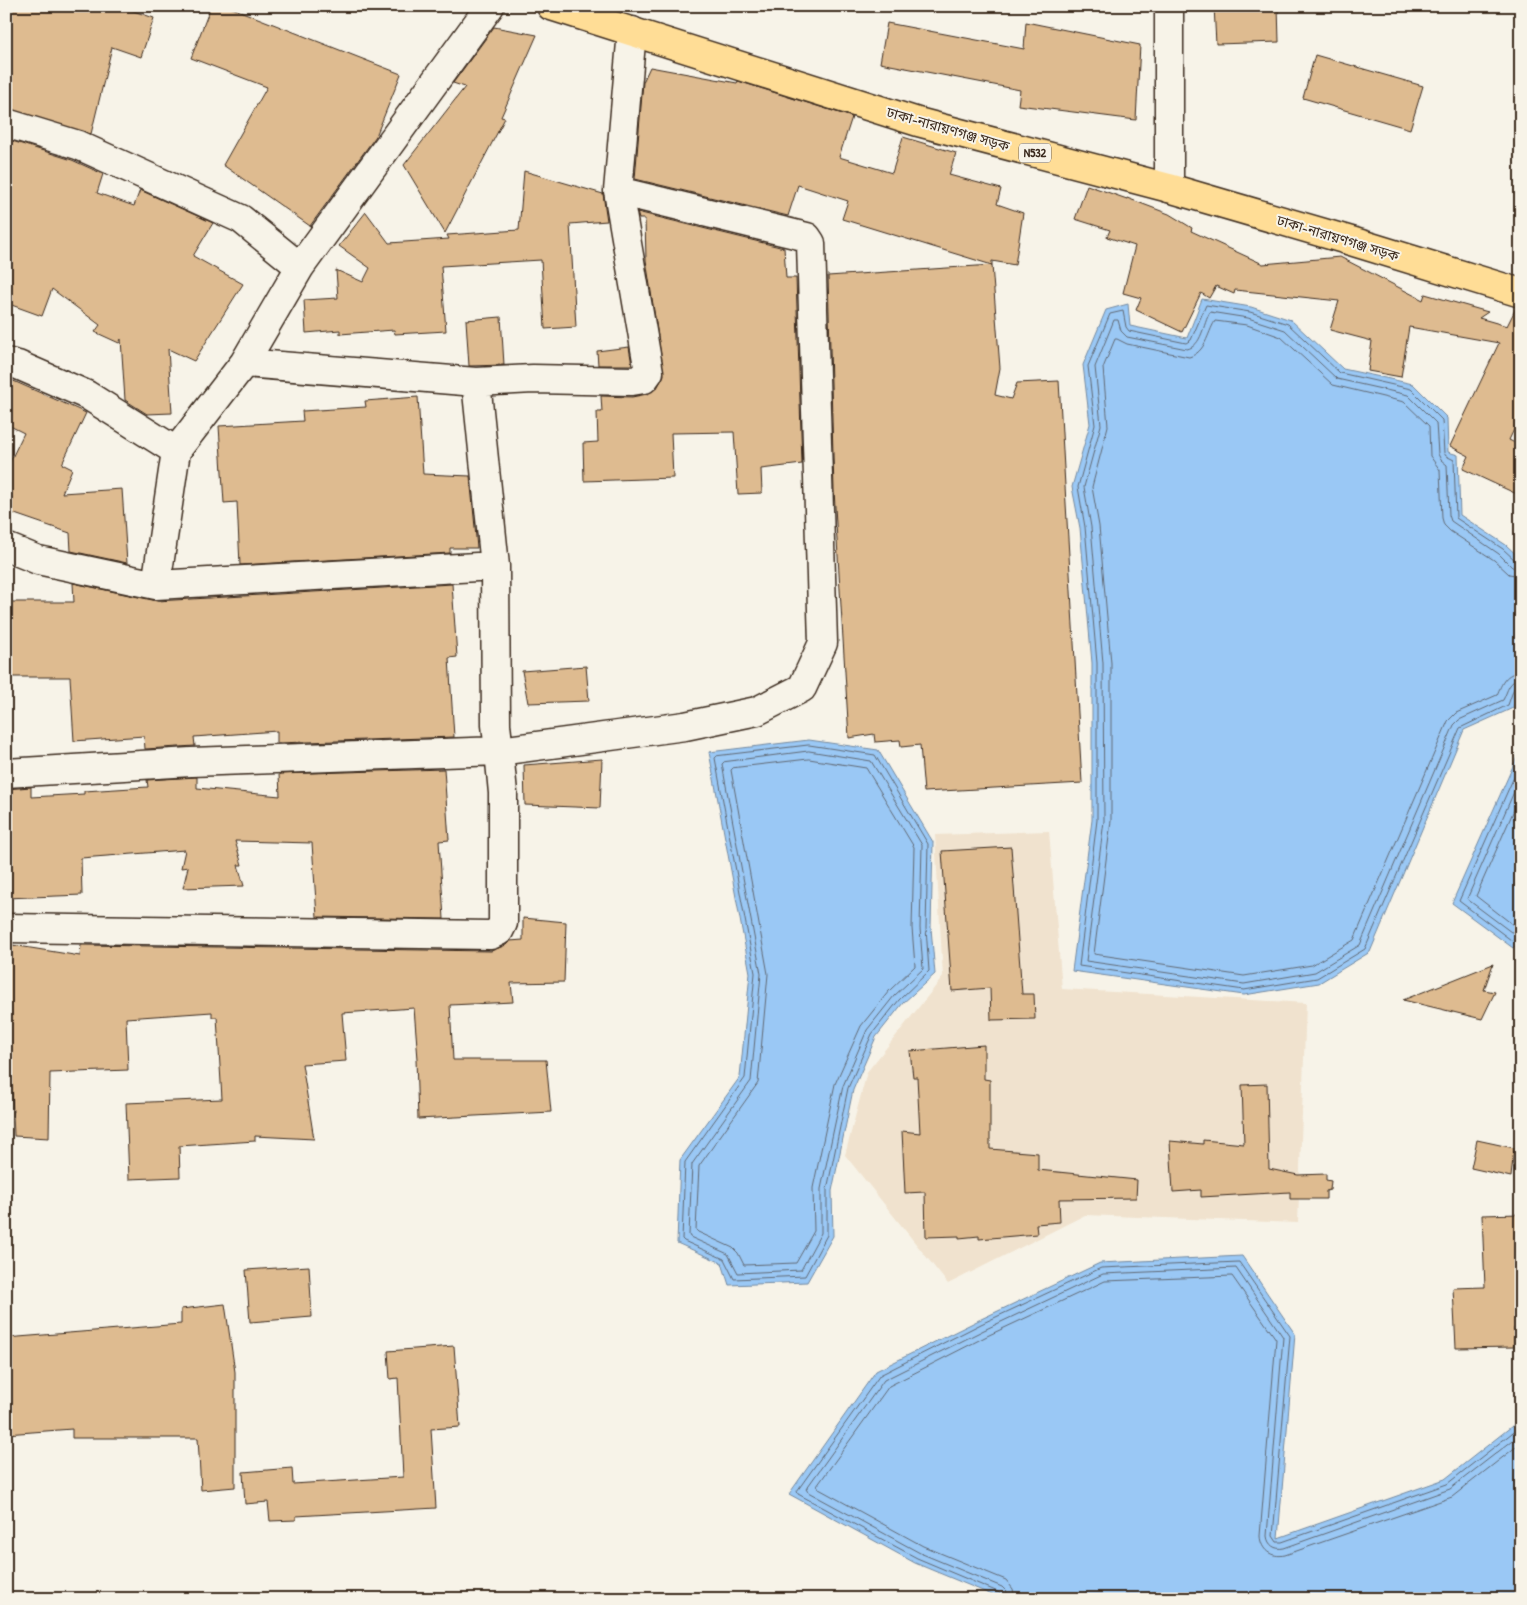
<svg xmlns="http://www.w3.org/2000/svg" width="1527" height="1605" font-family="'Patrick Hand','Noto Sans Bengali',sans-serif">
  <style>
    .built { fill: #f0e2ce }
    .water { fill: #9ac8f5; stroke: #74899f }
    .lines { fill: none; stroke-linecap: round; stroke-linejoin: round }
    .shore { stroke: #616974; stroke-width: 1 }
    .building { fill: #debb90; stroke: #3b2a1e }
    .minor-casing { stroke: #3b2a1e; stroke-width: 31 }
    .highway-casing { stroke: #3b2a1e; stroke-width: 31 }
    .minor { stroke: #f7f3e8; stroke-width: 28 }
    .highway { stroke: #ffdd96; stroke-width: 28 }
    .labels { text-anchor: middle; stroke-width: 4; stroke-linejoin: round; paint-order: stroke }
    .shield { fill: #f7f3e8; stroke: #73665b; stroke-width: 1 }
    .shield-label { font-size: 12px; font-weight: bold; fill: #3b2a1e }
    .street-label { font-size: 14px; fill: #3b2a1e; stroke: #f7f3e8 }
  </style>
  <rect width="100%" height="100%" fill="#f7f3e8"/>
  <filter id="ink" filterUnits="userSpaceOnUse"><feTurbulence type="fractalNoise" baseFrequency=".02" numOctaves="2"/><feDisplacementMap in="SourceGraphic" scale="10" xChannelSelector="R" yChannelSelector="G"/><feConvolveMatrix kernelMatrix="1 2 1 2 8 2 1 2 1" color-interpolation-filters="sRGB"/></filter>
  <g filter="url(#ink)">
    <path class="built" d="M 1049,831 L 1062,989 L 1306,1003 L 1298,1223 L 1085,1215 L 948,1284 L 845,1155 L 867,1072 L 943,977 L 935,835 Z"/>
    <path class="water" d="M 1202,299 L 1251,307 L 1291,320 L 1343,369 L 1413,384 L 1447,418 L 1448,452 L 1458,455 L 1460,515 L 1506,545 L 1521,559 L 1521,684 L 1513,708 L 1464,730 L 1370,952 L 1319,983 L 1244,995 L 1072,971 L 1092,820 L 1092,663 L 1080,528 L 1072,487 L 1090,424 L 1083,365 L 1106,310 L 1128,304 L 1130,326 L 1187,338 Z
      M 809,740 L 878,750 L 933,842 L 931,928 L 935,974 L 903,1003 L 876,1037 L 853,1090 L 832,1191 L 833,1236 L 807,1282 L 729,1285 L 722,1263 L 677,1243 L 680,1160 L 740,1077 L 750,973 L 709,752 Z
      M 1521,748 L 1521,940 L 1513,948 L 1452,903 Z
      M 1242,1256 L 1295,1334 L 1278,1538 L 1445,1479 L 1521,1419 L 1521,1599 L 1002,1599 L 915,1563 L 789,1494 L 876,1371 L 979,1320 L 1100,1263 Z"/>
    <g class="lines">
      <path class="shore" d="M 1521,563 L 1516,561 L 1503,549 L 1456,518 L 1454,460 L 1446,456 L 1444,453 L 1442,420 L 1411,389 L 1340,373 L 1288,324 L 1250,312 L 1206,305 L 1191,340 L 1186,343 L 1129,331 L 1126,327 L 1123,311 L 1110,314 L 1088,366 L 1095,425 L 1078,487 L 1085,527 L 1097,663 L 1097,820 L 1079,966 L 1244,990 L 1317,978 L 1365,949 L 1460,728 L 1508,705 L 1514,688 L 1521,686
        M 1521,569 L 1512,567 L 1499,554 L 1451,521 L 1449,515 L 1447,465 L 1441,460 L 1438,454 L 1436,423 L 1408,395 L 1337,379 L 1285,330 L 1248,318 L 1210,312 C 1203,324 1202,346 1187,349 L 1127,337 L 1121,331 L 1118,320 L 1114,320 L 1095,367 L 1101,425 L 1084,487 L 1091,527 L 1103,663 L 1104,821 L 1086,961 L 1244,984 L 1315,972 L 1360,945 L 1454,725 L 1459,720 L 1503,700 C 1508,691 1508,680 1521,679
        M 1521,576 L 1509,574 L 1494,560 L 1450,531 L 1444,525 L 1442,518 L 1440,470 L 1430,456 L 1429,426 L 1404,402 L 1333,385 L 1281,337 L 1247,325 L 1215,321 C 1207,334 1206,352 1189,357 L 1127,344 L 1117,339 L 1115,339 L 1103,368 L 1108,426 L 1092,487 L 1099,526 L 1111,663 L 1111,821 L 1094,954 L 1244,976 L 1312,965 L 1354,940 L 1448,721 L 1456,713 L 1497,695 C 1502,683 1505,673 1521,672
        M 809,745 L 875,755 L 928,844 L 926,928 L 929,971 L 899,1000 L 872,1034 L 848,1088 L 827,1190 L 827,1235 L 805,1276 L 734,1279 L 724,1259 L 684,1241 L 682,1239 L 685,1162 L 745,1078 L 755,973 L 715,758 L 717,756 Z
        M 809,751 L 871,761 L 922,845 L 920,928 L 923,969 L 894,996 L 867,1030 L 843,1086 L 821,1189 L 821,1233 L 801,1270 L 738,1273 L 728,1254 L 690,1237 L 689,1235 L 692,1164 L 751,1081 L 761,974 L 722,764 L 724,762 Z
        M 809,759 L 866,768 L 914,847 L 912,928 L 915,966 L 889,991 L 861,1026 L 835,1084 L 813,1188 L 814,1231 L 796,1263 L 744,1265 L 738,1253 L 733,1248 L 698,1232 L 696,1230 L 699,1166 L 758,1083 L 768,974 L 731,770 L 733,768 Z
        M 1521,761 L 1459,901 L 1511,940 L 1521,937
        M 1521,776 L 1467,899 L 1511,932 L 1521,931
        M 1521,794 L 1476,896 L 1512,924 L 1521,923
        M 1001,1599 L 1001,1595 L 998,1592 L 917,1558 L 798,1494 L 797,1491 L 880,1375 L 981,1324 L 1101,1268 L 1239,1262 L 1290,1336 L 1273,1536 L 1277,1542 L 1282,1542 L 1447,1484 L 1521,1426
        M 1008,1599 L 1007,1592 L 1002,1587 L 920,1553 L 808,1492 L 806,1489 L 884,1380 L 984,1330 L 1103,1274 L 1236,1268 L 1283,1337 L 1267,1536 C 1268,1545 1275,1550 1284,1548 L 1450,1489 L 1521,1434
        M 1015,1599 L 1013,1589 L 1006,1580 L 923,1546 L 819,1489 L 817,1486 L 889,1386 L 987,1336 L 1105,1281 L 1232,1276 L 1276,1339 L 1260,1536 C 1261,1550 1271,1558 1285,1555 L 1452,1497 L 1521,1443"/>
    </g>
    <path class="building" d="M 6,6 L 119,6 L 154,18 L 141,57 L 112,47 L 91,134 L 6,108 Z
      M 211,6 L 227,6 L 401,74 L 376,136 L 310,226 L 223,165 L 267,87 L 191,58 Z
      M 1214,6 L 1278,6 L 1279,42 L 1216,44 Z
      M 1026,22 L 1140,45 L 1136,120 L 1018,105 L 1020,90 L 880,63 L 887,23 L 1024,49 Z
      M 494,27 L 537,35 L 501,117 L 505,118 L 445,233 L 404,165 L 465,87 L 453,83 Z
      M 1315,55 L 1423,86 L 1410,129 L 1303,98 Z
      M 650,67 L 737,83 L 738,81 L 852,117 L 839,157 L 892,173 L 903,137 L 956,153 L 949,175 L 1001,189 L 997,204 L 1023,213 L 1015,265 L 992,261 L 992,265 L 842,219 L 848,201 L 798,185 L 788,216 L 635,179 L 643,82 Z
      M 6,139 L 72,160 L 103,174 L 97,193 L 134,206 L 140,190 L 213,223 L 193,256 L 243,284 L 194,361 L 168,349 L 172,413 L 147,414 L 125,400 L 121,339 L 119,343 L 95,332 L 100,325 L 52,289 L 42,316 L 6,303 Z
      M 524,171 L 603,194 L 607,221 L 570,224 L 576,327 L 545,329 L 541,260 L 441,266 L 446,331 L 395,334 L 394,330 L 340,334 L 340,330 L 306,333 L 304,300 L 338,298 L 336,270 L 363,282 L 370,268 L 339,246 L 366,212 L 389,243 L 449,239 L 447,235 L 519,230 Z
      M 1087,185 L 1127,199 L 1127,198 L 1169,214 L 1192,228 L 1191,231 L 1263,264 L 1340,257 L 1423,300 L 1425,294 L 1488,312 L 1479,318 L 1507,326 L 1516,308 L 1521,308 L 1521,415 L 1509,440 L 1521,446 L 1521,496 L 1463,469 L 1469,456 L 1450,446 L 1499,343 L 1409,327 L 1401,377 L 1368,371 L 1372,341 L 1330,330 L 1339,301 L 1235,290 L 1234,294 L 1216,286 L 1209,298 L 1201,293 L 1182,332 L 1136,310 L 1141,298 L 1123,293 L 1135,246 L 1107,237 L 1110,230 L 1075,219 Z
      M 637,212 L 784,248 L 786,278 L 796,278 L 802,464 L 761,469 L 762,493 L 738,494 L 734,432 L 671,433 L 673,478 L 584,481 L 583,443 L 598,442 L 597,412 L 602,412 L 601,396 L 632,397 L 647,394 L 657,388 L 664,375 L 646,260 L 645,219 L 639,219 Z
      M 992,265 L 1000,368 L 995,395 L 1011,399 L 1017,383 L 1059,381 L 1082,783 L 924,792 L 920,745 L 901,747 L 900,740 L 875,742 L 874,734 L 849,738 L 834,490 L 828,276 Z
      M 501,317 L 504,365 L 469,366 L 466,320 Z
      M 629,347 L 632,365 L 598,365 L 597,351 Z
      M 9,379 L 86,413 L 62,464 L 72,469 L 62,493 L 122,489 L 127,563 L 71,551 L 70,533 L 6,511 L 6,470 L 24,433 L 6,424 L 6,384 Z
      M 418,397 L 423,474 L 470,476 L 477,548 L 450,548 L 450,553 L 240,565 L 237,502 L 224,503 L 219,426 L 303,421 L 302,411 L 366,407 L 365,401 Z
      M 73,583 L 157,601 L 452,584 L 457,657 L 449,658 L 454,737 L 277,743 L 277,731 L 194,737 L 195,746 L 145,749 L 144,736 L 74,741 L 70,677 L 9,677 L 9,602 L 74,602 Z
      M 586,666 L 589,701 L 528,703 L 522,671 Z
      M 602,759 L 600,808 L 525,805 L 524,765 Z
      M 444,769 L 449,840 L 439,841 L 444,919 L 317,917 L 312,843 L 235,841 L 242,865 L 238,865 L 244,886 L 183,888 L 188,867 L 181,868 L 185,850 L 81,858 L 82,895 L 6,898 L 6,789 L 31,787 L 31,797 L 84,794 L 84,791 L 148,787 L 147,780 L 197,777 L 197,788 L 280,796 L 279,774 Z
      M 1011,847 L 1022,994 L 1034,994 L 1035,1019 L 991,1020 L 990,988 L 952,991 L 942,851 Z
      M 523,918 L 566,922 L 564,982 L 511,983 L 513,1002 L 450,1005 L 453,1060 L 546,1060 L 551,1112 L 418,1119 L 416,1059 L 418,1059 L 414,1008 L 342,1013 L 346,1061 L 302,1064 L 314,1139 L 255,1136 L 255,1141 L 179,1146 L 180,1177 L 129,1179 L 126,1103 L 222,1099 L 217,1017 L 212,1017 L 212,1012 L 126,1018 L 128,1070 L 50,1073 L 49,1138 L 14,1136 L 11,1072 L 6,1072 L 6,944 L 80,956 L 81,945 L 491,951 L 506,945 L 510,941 L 523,940 Z
      M 1493,964 L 1484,990 L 1495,992 L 1482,1019 L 1403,1000 Z
      M 984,1045 L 984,1079 L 990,1080 L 990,1149 L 1038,1153 L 1038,1170 L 1137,1180 L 1136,1198 L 1059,1199 L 1060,1222 L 1036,1224 L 1037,1234 L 979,1239 L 979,1236 L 959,1238 L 959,1236 L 926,1237 L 925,1192 L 905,1193 L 902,1131 L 920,1133 L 917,1077 L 913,1077 L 910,1051 Z
      M 1267,1084 L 1269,1169 L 1298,1175 L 1326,1174 L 1326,1180 L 1331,1181 L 1330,1190 L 1326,1191 L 1326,1199 L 1290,1199 L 1290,1192 L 1201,1197 L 1201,1190 L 1173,1192 L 1170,1141 L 1203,1144 L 1203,1140 L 1244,1144 L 1242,1085 Z
      M 1477,1140 L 1514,1148 L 1511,1177 L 1471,1168 Z
      M 1521,1214 L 1521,1328 L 1514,1328 L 1514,1347 L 1456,1348 L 1453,1288 L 1485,1287 L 1482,1215 Z
      M 309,1266 L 312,1317 L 250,1322 L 246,1270 Z
      M 225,1304 L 235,1372 L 235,1487 L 201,1490 L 198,1438 L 72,1438 L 72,1429 L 6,1434 L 6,1338 L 181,1324 L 181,1309 Z
      M 454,1346 L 460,1427 L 431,1429 L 436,1508 L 296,1516 L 296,1520 L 270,1521 L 268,1502 L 245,1504 L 243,1472 L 292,1468 L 293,1484 L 403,1477 L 398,1378 L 390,1379 L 388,1351 Z"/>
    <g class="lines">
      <defs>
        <path id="minor" d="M 6,123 L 78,145 L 241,219 L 300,267
          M 1169,188 L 1169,6
          M 6,362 L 18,365 L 87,395 L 176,451
          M 476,382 L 244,363 L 300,267 L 490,6
          M 6,547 L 38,560 L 156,585 L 495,566
          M 156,585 L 176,451 L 244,363
          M 6,773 L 191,762 L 499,751 L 496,725 L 495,566 L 476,382 L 533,379 L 632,381 L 644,379 L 649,372 L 618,191 L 632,31
          M 6,928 L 491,935 L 499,931 L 503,923 L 503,793 L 499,751 L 685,726 L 757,711 L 802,688 L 823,643 L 811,243 L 807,237 L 618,191"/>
        <path id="highway" d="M 551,6 L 918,122 L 1169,188 L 1351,241 L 1521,293"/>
      </defs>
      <use href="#minor" class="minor-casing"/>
      <use href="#highway" class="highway-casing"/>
      <use href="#minor" class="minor"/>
      <use href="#highway" class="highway"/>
    </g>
  </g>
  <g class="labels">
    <rect class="shield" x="1019" y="143.5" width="32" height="19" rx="4"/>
    <g class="shield-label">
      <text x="1035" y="157">N532</text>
    </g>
    <g class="street-label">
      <text transform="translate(948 129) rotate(16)" y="5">ঢাকা-নারায়ণগঞ্জ সড়ক</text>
      <text transform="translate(1338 238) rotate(17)" y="5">ঢাকা-নারায়ণগঞ্জ সড়ক</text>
    </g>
  </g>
  <rect width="1527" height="1605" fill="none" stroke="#f7f3e8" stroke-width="25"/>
  <rect x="12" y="12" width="1502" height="1580" fill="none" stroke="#3b2a1e" stroke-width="2" filter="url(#ink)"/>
</svg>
